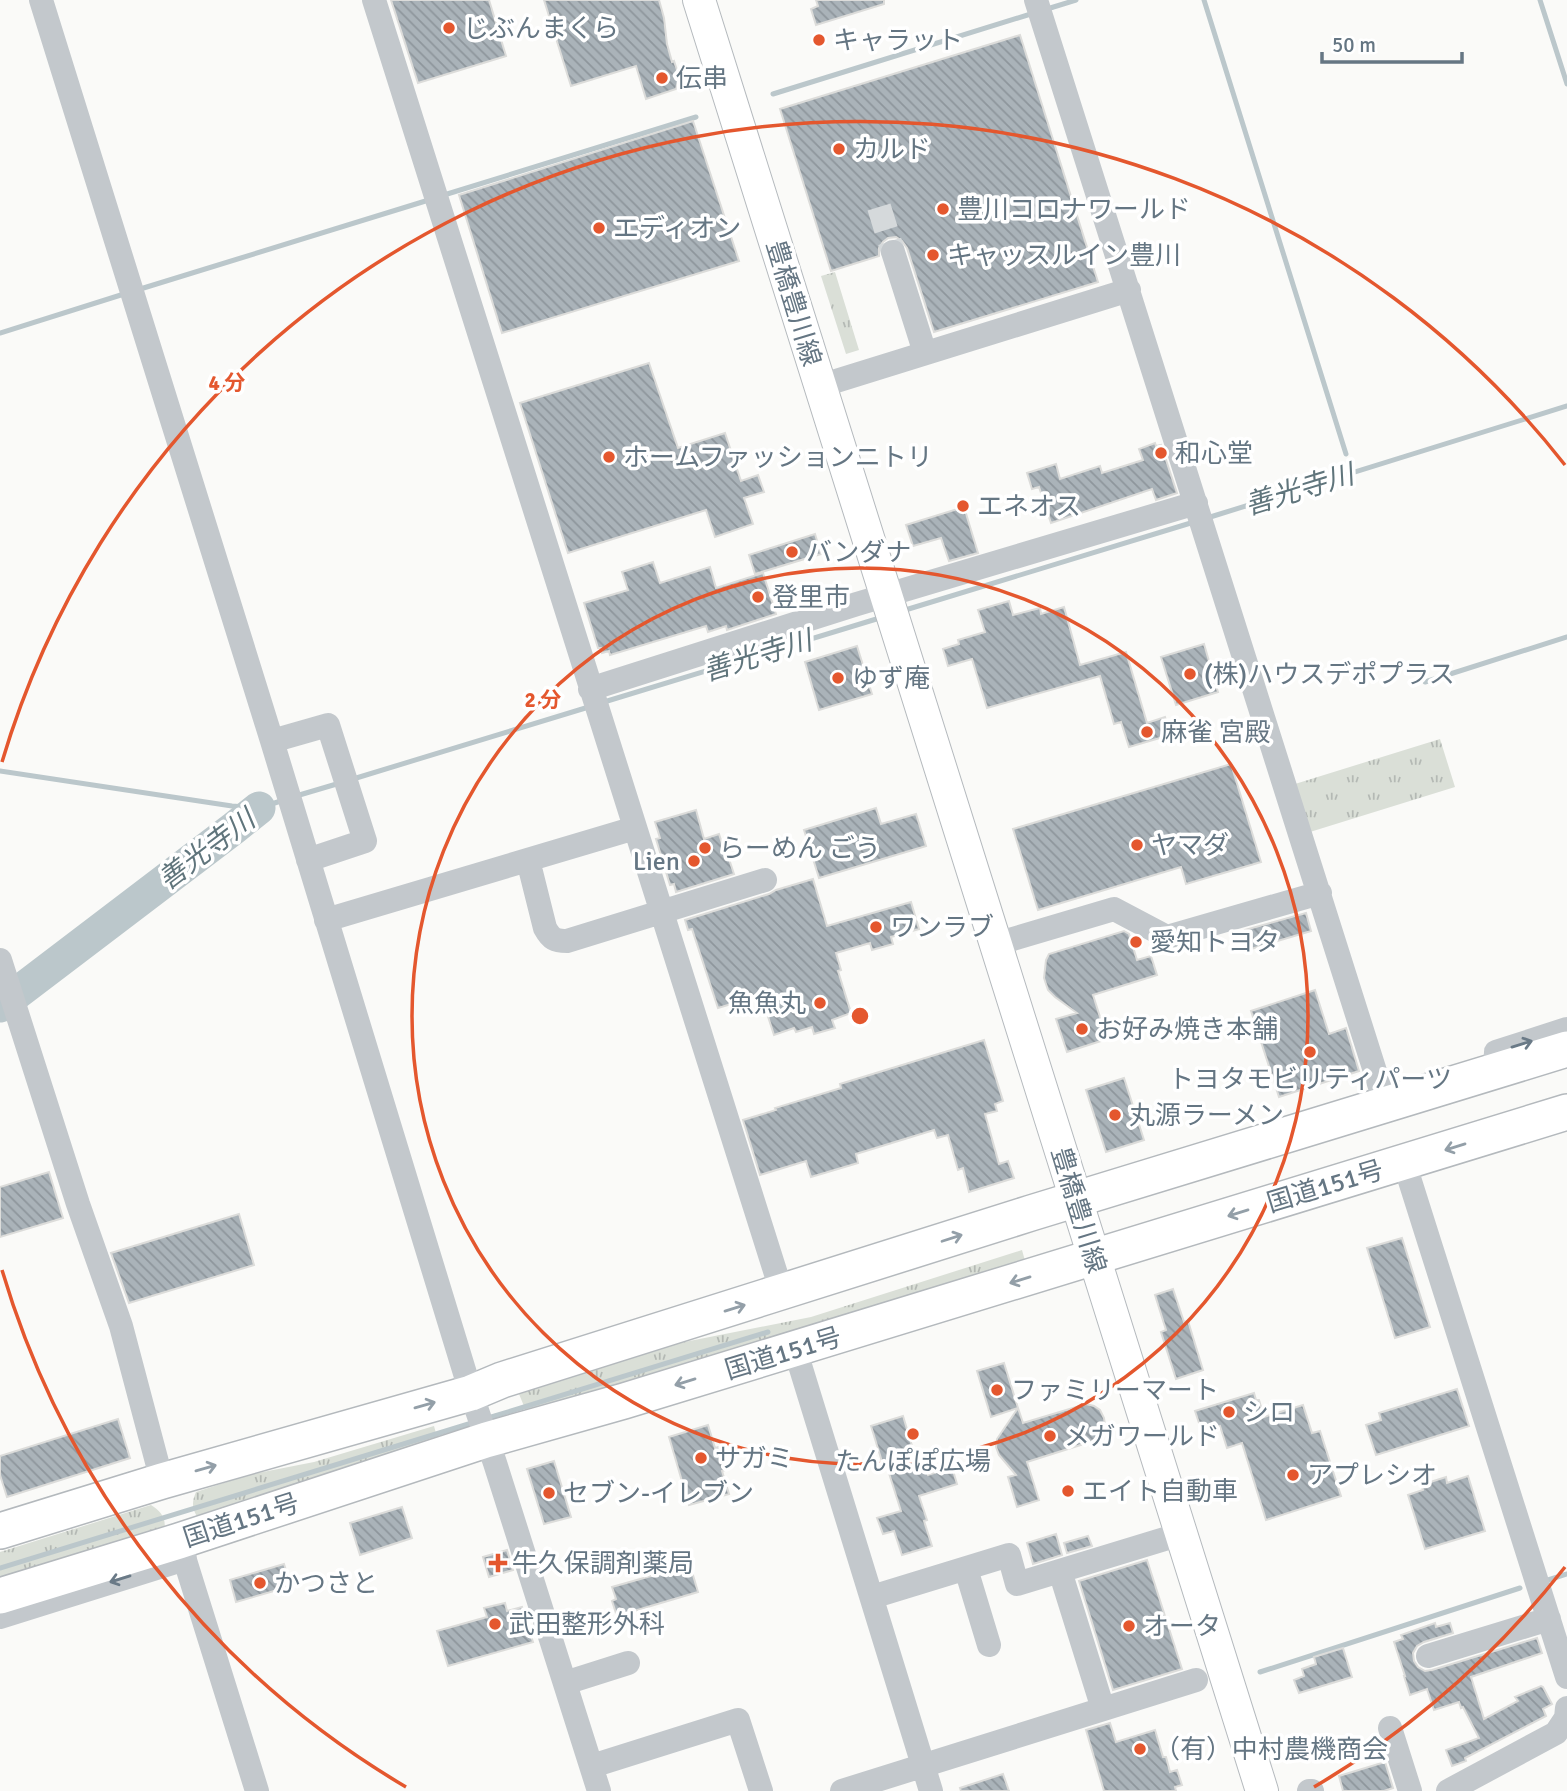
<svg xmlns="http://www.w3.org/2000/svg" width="1567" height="1791" font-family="Signika,'Noto Sans JP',sans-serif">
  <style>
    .grass { fill: url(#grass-tufts) }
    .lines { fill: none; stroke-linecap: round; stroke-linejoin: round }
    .stream { stroke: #bbc7cb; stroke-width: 5 }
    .river { stroke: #bbc7cb; stroke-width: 33 }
    .building { fill: url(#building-back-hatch); stroke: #dcdcda; stroke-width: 2 }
    .minor-tunnel { stroke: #d5d9db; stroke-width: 24; stroke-dasharray: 24 12; stroke-linecap: butt }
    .major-casing { stroke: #b5babe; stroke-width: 34 }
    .highway-casing { stroke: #b4b9bd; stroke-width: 38 }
    .minor { stroke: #c3c8cc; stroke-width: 24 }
    .major { stroke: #fff; stroke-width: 32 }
    .highway { stroke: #fff; stroke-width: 35 }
    .oneway { stroke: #6a7a87 }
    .oneway2 { stroke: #939fa8 }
    .ring { fill: none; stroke: #e4572e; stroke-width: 3.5 }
    .poi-dot { fill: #e4572e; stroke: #fff; stroke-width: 2.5 }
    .labels { text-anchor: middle; stroke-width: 7; stroke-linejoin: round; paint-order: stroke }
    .poi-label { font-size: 26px; fill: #657683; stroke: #fff; text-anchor: start }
    .street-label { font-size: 26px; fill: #657683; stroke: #fff }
    .water-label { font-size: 28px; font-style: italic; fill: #60757c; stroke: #fff }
    .centre { fill: #e4572e; stroke: #fff; stroke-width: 3.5 }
    .ring-label { font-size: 21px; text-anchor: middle; font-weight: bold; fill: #e4572e; stroke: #fff; stroke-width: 7; stroke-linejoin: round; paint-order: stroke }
  </style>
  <defs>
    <pattern id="grass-tufts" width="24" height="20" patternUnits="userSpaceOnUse" patternTransform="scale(1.75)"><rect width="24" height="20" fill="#dadfd7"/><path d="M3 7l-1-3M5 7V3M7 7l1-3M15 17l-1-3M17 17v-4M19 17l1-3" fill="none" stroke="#b4b9b4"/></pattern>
    <pattern id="building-back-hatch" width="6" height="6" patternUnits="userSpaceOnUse" patternTransform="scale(1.75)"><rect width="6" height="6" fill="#aab3b9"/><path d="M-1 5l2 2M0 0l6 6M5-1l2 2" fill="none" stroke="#8e969c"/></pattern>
  </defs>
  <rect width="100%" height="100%" fill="#fafaf8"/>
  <path class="grass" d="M 835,272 L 859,350 L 846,354 L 821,276 Z
    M 1440,739 L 1455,787 L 1310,832 L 1295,784 Z
    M 1022,1250 L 1027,1268 L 526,1411 L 519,1394 L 659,1347 L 811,1317 Z
    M 434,1426 L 440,1448 L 201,1521 C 192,1512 191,1503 196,1492 L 248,1475 L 314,1462 Z
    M 151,1505 C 161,1511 167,1519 164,1531 L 0,1588 L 0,1552 Z"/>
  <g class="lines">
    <path class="stream" d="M 1204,0 L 1346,454
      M 1540,0 L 1567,84
      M 1047,9 L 1076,0
      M 773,94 L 1034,13
      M 444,195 L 696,117
      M 137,290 L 432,199
      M 0,333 L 124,294
      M 1207,518 L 1567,406
      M 902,611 L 1194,522
      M 1425,682 L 1567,637
      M 604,702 L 883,617
      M 0,771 L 232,806 L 259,808 L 284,800
      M 353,779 L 592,706
      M 296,796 L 340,783
      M 488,1418 L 768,1332
      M 0,1568 L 475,1422
      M 1548,1580 L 1567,1574
      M 1260,1672 L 1520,1588"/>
    <path class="river" d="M 0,1006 L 234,828 L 259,808"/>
  </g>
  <path class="building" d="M 391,0 L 489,0 L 506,56 L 418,83 Z
    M 544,0 L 659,0 L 664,18 L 667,44 L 672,62 L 674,61 L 677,70 L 681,71 L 676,89 L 646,99 L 636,66 L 571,86 Z
    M 816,0 L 884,0 L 884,4 L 816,25 L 811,9 L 818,6 Z
    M 1020,35 L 1098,282 L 934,332 L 907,248 L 902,241 L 896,237 L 888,238 L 883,242 L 879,248 L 879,256 L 831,271 L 780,109 Z
    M 693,121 L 739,261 L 502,333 L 459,195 Z
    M 649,363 L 678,448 L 725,433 L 741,481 L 758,475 L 764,492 L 744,498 L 753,524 L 715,537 L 706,510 L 568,553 L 520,403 Z
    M 1155,443 L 1156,446 L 1161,445 L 1177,493 L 1156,500 L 1152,489 L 1051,523 L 1039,487 L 1032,489 L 1027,473 L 1056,464 L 1060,479 L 1100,466 L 1102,473 L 1143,460 L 1139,449 Z
    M 964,507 L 978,553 L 949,561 L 941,538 L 913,546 L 906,525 Z
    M 815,534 L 821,554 L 755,574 L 749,555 Z
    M 653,562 L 660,583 L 710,567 L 716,588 L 763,573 L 776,614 L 727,630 L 726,626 L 708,632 L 706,626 L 610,655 L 609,651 L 602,653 L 601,648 L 598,648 L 584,603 L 628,590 L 622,572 Z
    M 1009,601 L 1013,615 L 1040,608 L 1041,614 L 1064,607 L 1080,665 L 1126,652 L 1147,723 L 1165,717 L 1170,735 L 1129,747 L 1121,722 L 1114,724 L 1100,676 L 987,708 L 972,659 L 948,666 L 943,649 L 959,644 L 958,640 L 985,632 L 978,610 Z
    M 1204,644 L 1218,692 L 1176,705 L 1161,657 Z
    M 857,646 L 872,694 L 819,710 L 805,662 Z
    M 1231,764 L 1261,862 L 1186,884 L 1181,867 L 1038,910 L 1013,829 Z
    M 876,808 L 881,824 L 916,814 L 926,846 L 819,878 L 804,830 Z
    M 696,810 L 704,839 L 719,834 L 727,859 L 729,859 L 734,874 L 676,892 L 674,884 L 670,885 L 656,839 L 660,838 L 655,822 Z
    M 813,879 L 827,926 L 911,902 L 919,929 L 891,937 L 893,944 L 872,950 L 870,943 L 836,953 L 841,970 L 838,971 L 851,1013 L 832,1020 L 835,1028 L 814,1034 L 812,1027 L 796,1032 L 794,1028 L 774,1035 L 761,995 L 718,1008 L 692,929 L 688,930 L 685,920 L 769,894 L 776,890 Z
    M 1306,913 L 1311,931 L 1251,949 L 1245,930 Z
    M 1124,931 L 1129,934 L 1137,960 L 1151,956 L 1157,975 L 1093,995 L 1107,1039 L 1067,1052 L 1056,1019 L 1077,1013 L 1055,997 L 1048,990 L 1044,978 L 1046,960 L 1049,954 Z
    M 1315,990 L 1329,1034 L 1346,1028 L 1359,1071 L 1279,1097 L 1251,1011 Z
    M 984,1040 L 1003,1101 L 995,1104 L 997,1111 L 985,1114 L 999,1164 L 1008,1161 L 1014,1178 L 969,1192 L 963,1168 L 958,1170 L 948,1135 L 937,1138 L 934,1130 L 856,1154 L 858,1163 L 811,1177 L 806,1161 L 760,1175 L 743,1120 L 776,1110 L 775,1108 L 841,1088 L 840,1084 Z
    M 1124,1078 L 1144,1140 L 1106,1152 L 1086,1090 Z
    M 49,1172 L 63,1218 L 0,1237 L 0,1187 Z
    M 239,1214 L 254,1265 L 129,1303 L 111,1253 Z
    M 1402,1238 L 1430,1327 L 1395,1338 L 1367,1248 Z
    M 1173,1289 L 1184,1322 L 1188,1321 L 1203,1370 L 1176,1379 L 1161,1332 L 1166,1330 L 1155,1295 Z
    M 1004,1363 L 1018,1408 L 991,1417 L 977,1371 Z
    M 1457,1389 L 1469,1426 L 1376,1455 L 1366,1425 L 1381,1420 L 1379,1413 Z
    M 1254,1393 L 1256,1400 L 1259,1400 L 1264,1417 L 1303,1405 L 1312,1433 L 1320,1431 L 1341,1496 L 1266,1520 L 1242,1443 L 1227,1448 L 1220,1426 L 1202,1432 L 1195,1411 Z
    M 1086,1404 L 1094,1406 L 1100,1410 L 1104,1418 L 1105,1425 L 1103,1433 L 1097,1438 L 1090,1442 L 1027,1462 L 1039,1500 L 1017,1507 L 1008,1477 L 1016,1475 L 999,1455 L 996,1447 L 997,1439 L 1018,1408 L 1023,1423 Z
    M 903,1416 L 920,1472 L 926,1470 L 928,1475 L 952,1467 L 957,1484 L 919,1496 L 927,1520 L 924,1521 L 932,1546 L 902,1555 L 894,1531 L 883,1534 L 877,1518 L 901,1511 L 887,1467 L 884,1468 L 871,1426 Z
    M 118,1419 L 130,1458 L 7,1497 L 0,1475 L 0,1456 Z
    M 708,1425 L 715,1448 L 722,1446 L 729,1469 L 722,1471 L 729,1494 L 689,1505 L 669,1437 Z
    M 554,1461 L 571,1517 L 544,1524 L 527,1469 Z
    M 1468,1476 L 1485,1531 L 1425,1549 L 1408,1495 L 1423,1490 L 1421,1485 L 1446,1477 L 1447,1483 Z
    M 402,1507 L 412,1538 L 360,1555 L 350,1523 Z
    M 1056,1534 L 1062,1555 L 1033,1564 L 1027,1543 Z
    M 1088,1536 L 1092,1546 L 1067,1553 L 1064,1543 Z
    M 507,1550 L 513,1570 L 489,1577 L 483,1557 Z
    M 1147,1560 L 1182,1669 L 1113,1690 L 1079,1581 Z
    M 284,1564 L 291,1586 L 236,1602 L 230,1580 Z
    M 690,1565 L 698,1592 L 617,1616 L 612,1601 L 616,1599 L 612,1587 Z
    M 505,1603 L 507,1611 L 522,1607 L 533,1642 L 448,1666 L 437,1631 L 487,1617 L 484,1608 Z
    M 1435,1623 L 1436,1627 L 1450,1623 L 1453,1633 L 1424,1642 L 1417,1646 L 1413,1653 L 1414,1661 L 1418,1667 L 1425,1671 L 1432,1670 L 1537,1638 L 1542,1653 L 1471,1677 L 1484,1719 L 1518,1701 L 1515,1697 L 1541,1686 L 1543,1687 L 1552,1704 L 1543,1709 L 1546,1716 L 1465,1758 L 1466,1761 L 1452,1766 L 1446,1750 L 1479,1738 L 1463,1707 L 1461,1708 L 1459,1702 L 1434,1710 L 1427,1689 L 1410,1695 L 1404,1676 L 1405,1676 L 1394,1642 L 1403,1639 L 1401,1635 Z
    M 1343,1648 L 1352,1677 L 1299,1693 L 1294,1680 L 1304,1676 L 1302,1669 L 1316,1664 L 1314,1657 Z
    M 1110,1723 L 1116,1742 L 1155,1730 L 1163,1757 L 1166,1757 L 1170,1772 L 1177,1770 L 1182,1785 L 1175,1787 L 1176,1791 L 1104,1791 L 1086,1730 Z
    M 1385,1762 L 1393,1788 L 1384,1791 L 1343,1791 L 1339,1776 Z
    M 1003,1774 L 1009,1791 L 961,1791 L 960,1788 Z"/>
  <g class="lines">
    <path class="minor-tunnel" d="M 879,207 L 893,252"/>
    <defs>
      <path id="major" d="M 699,0 L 1262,1791"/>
      <path id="highway" d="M 0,1531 L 162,1481 L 471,1393 L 502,1380 C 678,1325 855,1268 1031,1213 C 1209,1157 1389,1105 1567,1049
        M 0,1596 L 179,1541 L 486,1440 L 624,1401 L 1567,1112"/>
    </defs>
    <use href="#major" class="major-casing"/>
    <use href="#highway" class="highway-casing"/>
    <path class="minor" d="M 41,0 L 272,741 L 471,1393 L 495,1463 L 599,1791
      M 374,0 L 782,1293
      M 1036,0 L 1386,1106
      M 893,252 L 925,353
      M 820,386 L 1129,290
      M 590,689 L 857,604 L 1196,503
      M 272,741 L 328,725 L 365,841 L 308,860
      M 528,860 L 545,928 C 551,939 555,941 567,941 L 765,880
      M 326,920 L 635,828
      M 996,944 L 1114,909 L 1167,937 L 1320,893
      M 0,960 L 78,1204 L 121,1326 L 162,1481
      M 1495,1072 L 1496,1052 L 1567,1029
      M 1404,1162 L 1567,1677
      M 795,1349 L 931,1791
      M 179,1541 L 257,1791
      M 966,1569 L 989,1645
      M 1060,1571 L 1103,1709
      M 872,1597 L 1009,1555 L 1017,1584 L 1181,1534
      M 0,1617 L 185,1559
      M 1428,1656 L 1549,1619
      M 565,1683 L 628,1663
      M 1390,1728 L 1410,1791
      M 592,1766 L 738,1720 L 761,1791
      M 842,1791 L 1196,1680
      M 1309,1791 L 1312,1791
      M 1448,1791 L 1556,1733 L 1566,1718 L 1567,1708"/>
    <use href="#major" class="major"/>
    <use href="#highway" class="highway"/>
  </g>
  <defs><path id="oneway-shaft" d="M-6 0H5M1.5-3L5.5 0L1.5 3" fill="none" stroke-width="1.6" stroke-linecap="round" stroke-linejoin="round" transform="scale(1.75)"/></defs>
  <g class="oneway">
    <use href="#oneway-shaft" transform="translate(1522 1044) rotate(-17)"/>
    <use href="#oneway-shaft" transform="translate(120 1579) rotate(163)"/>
  </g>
  <g class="oneway2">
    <use href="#oneway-shaft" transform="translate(1455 1147) rotate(163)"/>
    <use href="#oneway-shaft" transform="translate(1238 1213) rotate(163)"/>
    <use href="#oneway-shaft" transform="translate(952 1238) rotate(-18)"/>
    <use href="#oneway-shaft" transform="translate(1020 1280) rotate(163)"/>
    <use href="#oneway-shaft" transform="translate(735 1308) rotate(-17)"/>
    <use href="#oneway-shaft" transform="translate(685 1382) rotate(163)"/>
    <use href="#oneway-shaft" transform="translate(425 1405) rotate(-16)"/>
    <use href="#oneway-shaft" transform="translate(206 1468) rotate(-16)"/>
  </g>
  <g class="ring">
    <circle cx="860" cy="1016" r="448"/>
    <path d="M1565 1567A895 895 0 0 1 1314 1787M406 1787A895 895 0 0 1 2 1270M2 762A895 895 0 0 1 1565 465"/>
  </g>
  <g class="poi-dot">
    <circle cx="449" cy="28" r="7"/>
    <circle cx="819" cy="40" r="7"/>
    <circle cx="662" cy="78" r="7"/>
    <circle cx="839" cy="149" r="7"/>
    <circle cx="943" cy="209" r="7"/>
    <circle cx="599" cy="228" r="7"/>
    <circle cx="933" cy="255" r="7"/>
    <circle cx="1161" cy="453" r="7"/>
    <circle cx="609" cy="457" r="7"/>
    <circle cx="963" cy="506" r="7"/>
    <circle cx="792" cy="552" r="7"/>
    <circle cx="758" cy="597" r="7"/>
    <circle cx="1190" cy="674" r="7"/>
    <circle cx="838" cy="678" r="7"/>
    <circle cx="1147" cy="732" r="7"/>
    <circle cx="1137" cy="845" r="7"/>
    <circle cx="705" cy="848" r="7"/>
    <circle cx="694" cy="861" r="7"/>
    <circle cx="876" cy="927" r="7"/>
    <circle cx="1136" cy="942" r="7"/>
    <circle cx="820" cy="1003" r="7"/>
    <circle cx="1082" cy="1029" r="7"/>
    <circle cx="1310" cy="1052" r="7"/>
    <circle cx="1115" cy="1115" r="7"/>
    <circle cx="997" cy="1390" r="7"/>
    <circle cx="1229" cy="1412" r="7"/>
    <circle cx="913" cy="1434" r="7"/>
    <circle cx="1050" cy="1436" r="7"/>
    <circle cx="701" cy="1458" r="7"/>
    <circle cx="1293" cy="1475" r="7"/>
    <circle cx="1068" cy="1491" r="7"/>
    <circle cx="549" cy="1493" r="7"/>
    <path d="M494.5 1552.5h7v7h7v7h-7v7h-7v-7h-7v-7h7z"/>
    <circle cx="260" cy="1583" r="7"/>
    <circle cx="495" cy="1624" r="7"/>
    <circle cx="1129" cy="1626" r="7"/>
    <circle cx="1140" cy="1749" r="7"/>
  </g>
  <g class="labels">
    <g class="poi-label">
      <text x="463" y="37">じぶんまくら</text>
      <text x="833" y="49">キャラット</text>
      <text x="676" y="87">伝串</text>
      <text x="853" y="158">カルド</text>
      <text x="957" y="218">豊川コロナワールド</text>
      <text x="613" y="237">エディオン</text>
      <text x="947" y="264">キャッスルイン豊川</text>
      <text x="1175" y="462">和心堂</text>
      <text x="623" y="466">ホームファッションニトリ</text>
      <text x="977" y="515">エネオス</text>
      <text x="806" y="561">バンダナ</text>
      <text x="772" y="606">登里市</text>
      <text x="1204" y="683">(株)ハウスデポプラス</text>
      <text x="852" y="687">ゆず庵</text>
      <text x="1161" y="741">麻雀 宮殿</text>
      <text x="1151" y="854">ヤマダ</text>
      <text x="719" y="857">らーめん ごう</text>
      <text x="680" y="870" text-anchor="end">Lien</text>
      <text x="890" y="936">ワンラブ</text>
      <text x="1150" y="951">愛知トヨタ</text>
      <text x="806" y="1012" text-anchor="end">魚魚丸</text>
      <text x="1096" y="1038">お好み焼き本舗</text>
      <text x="1310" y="1088" text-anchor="middle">トヨタモビリティパーツ</text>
      <text x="1129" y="1124">丸源ラーメン</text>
      <text x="1011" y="1399">ファミリーマート</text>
      <text x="1243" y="1421">シロ</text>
      <text x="1064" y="1445">メガワールド</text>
      <text x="715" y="1467">サガミ</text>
      <text x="913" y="1470" text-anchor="middle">たんぽぽ広場</text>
      <text x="1307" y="1484">アプレシオ</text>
      <text x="1082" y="1500">エイト自動車</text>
      <text x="563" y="1502">セブン-イレブン</text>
      <text x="512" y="1572">牛久保調剤薬局</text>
      <text x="274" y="1592">かつさと</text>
      <text x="509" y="1633">武田整形外科</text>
      <text x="1143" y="1635">オータ</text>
      <text x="1154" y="1758">（有）中村農機商会</text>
    </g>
    <g class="street-label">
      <text transform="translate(794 303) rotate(73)" y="9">豊橋豊川線</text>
      <text transform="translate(1325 1186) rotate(-17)" y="9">国道151号</text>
      <text transform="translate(1079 1210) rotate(73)" y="9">豊橋豊川線</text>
      <text transform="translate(783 1353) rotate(-17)" y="9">国道151号</text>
      <text transform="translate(241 1520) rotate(-18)" y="9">国道151号</text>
    </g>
    <g class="water-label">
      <text transform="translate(1299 489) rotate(-17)" y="10">善光寺川</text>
      <text transform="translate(757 655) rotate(-17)" y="10">善光寺川</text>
      <text transform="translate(206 849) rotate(-37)" y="10">善光寺川</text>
    </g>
  </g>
  <circle cx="860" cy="1016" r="10" class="centre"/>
  <g class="ring-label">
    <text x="227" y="390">4 分</text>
    <text x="543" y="707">2 分</text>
  </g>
  <path d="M1322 52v10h140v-10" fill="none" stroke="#657683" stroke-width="3.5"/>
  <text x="1332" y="52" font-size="21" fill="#657683" stroke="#ffffff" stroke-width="5" paint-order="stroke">50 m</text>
</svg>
